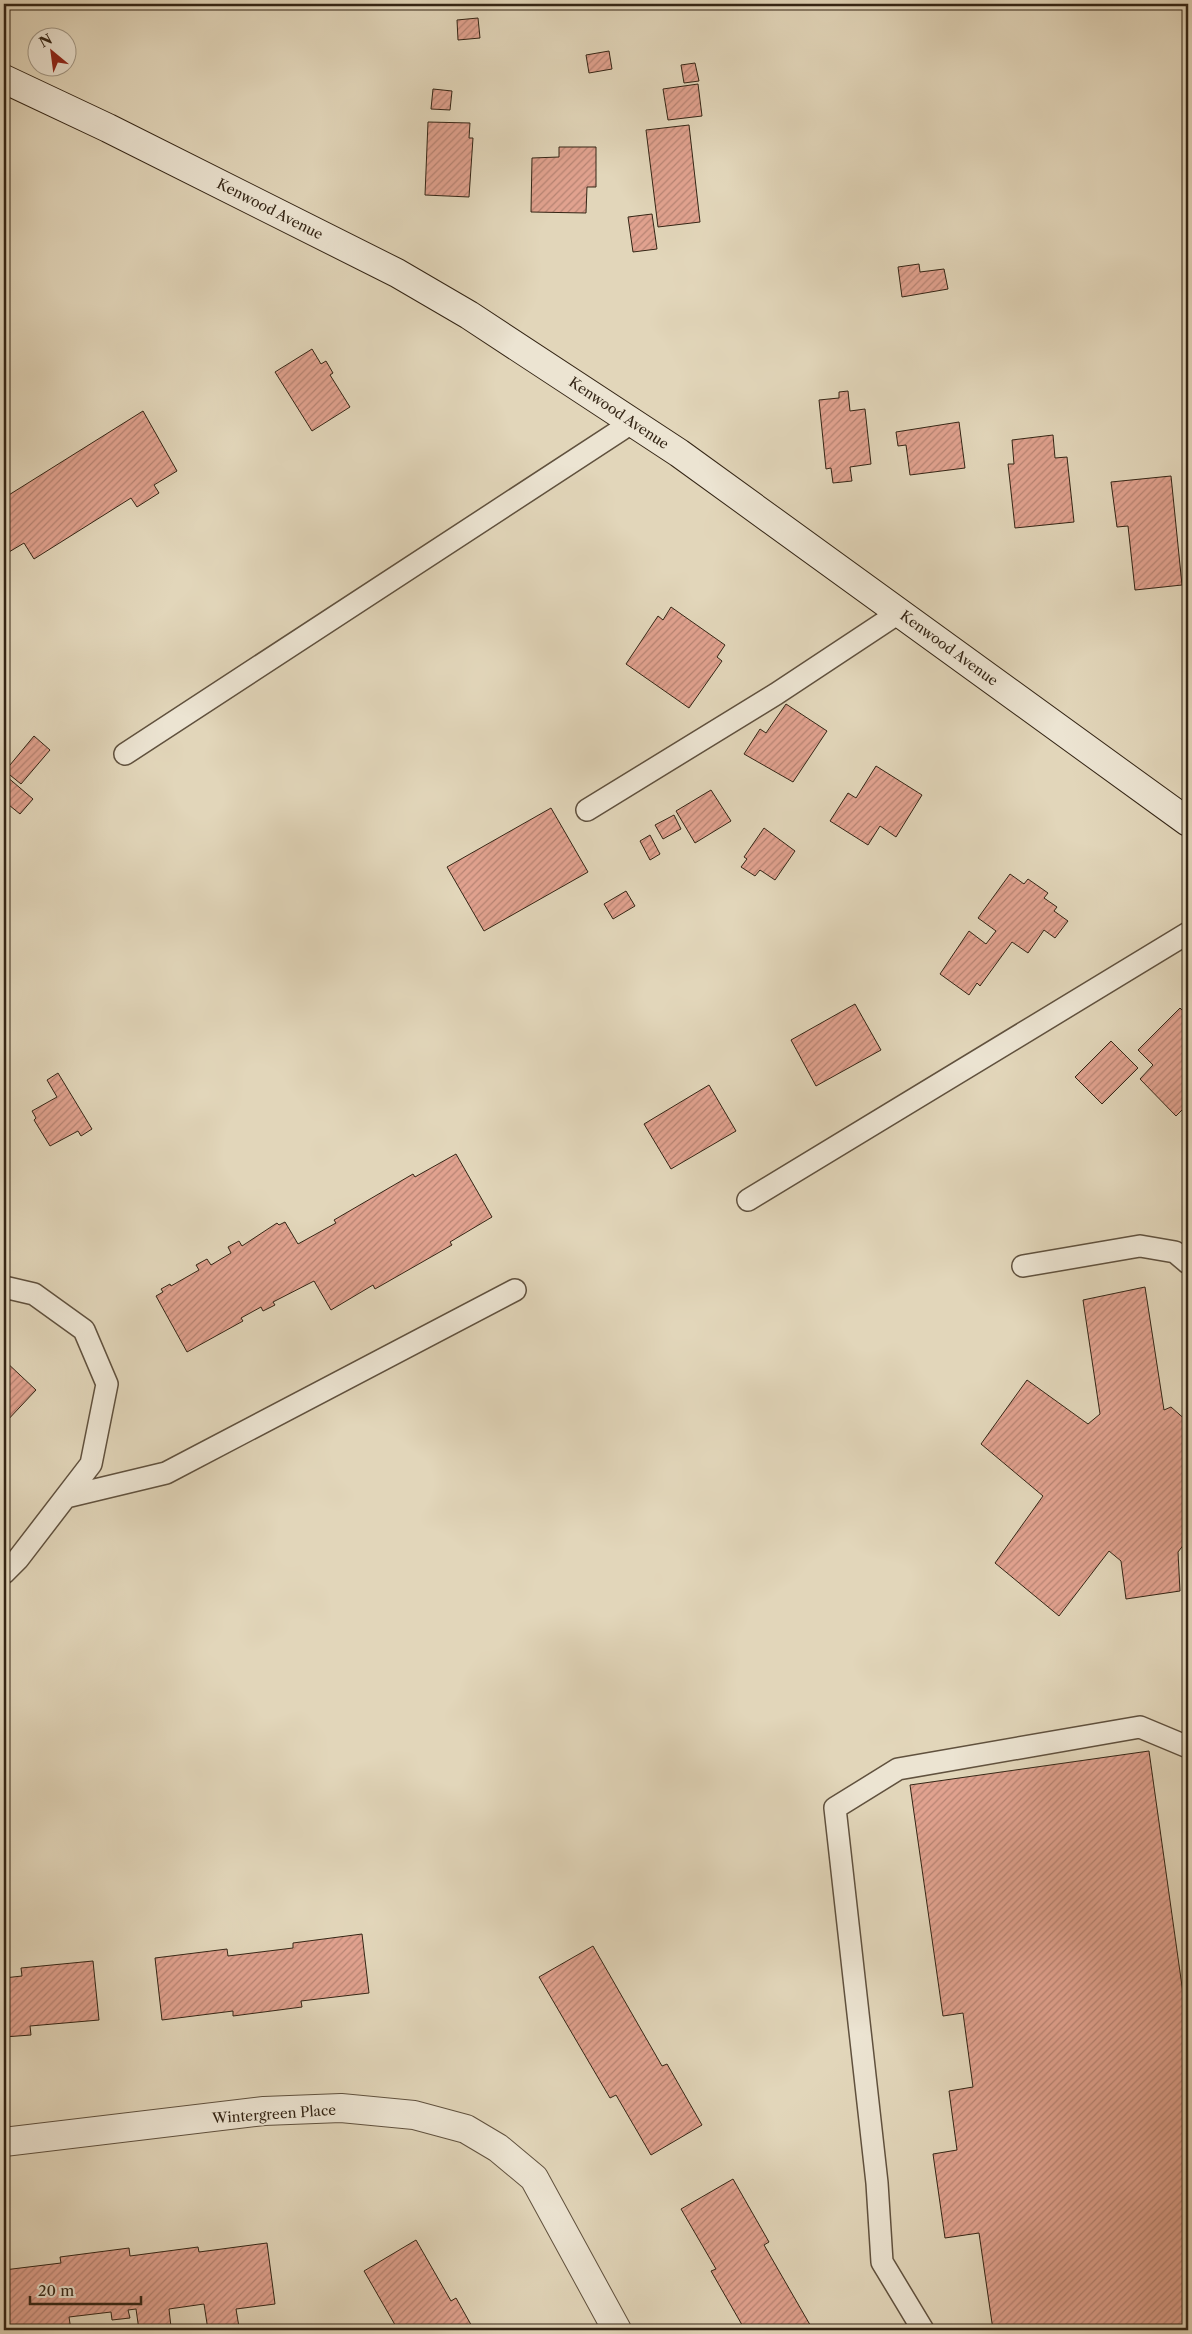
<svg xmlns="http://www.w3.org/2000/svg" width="1192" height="2334" font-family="'Libre Caslon Text',serif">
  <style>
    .building { fill: url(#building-hatch); stroke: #342515 }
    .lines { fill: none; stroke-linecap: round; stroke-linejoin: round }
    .service-casing { stroke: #60513e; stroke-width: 24 }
    .minor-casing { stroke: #60513e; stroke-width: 30 }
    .secondary-casing { stroke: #342515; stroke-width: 30 }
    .service { stroke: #ece4d2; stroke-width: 21 }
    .minor { stroke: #ece4d2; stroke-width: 28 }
    .secondary { stroke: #ece4d2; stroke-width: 28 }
    .labels { text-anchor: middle; stroke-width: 4; stroke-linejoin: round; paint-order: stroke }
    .street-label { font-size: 14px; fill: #342515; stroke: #ece4d2 }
  </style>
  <defs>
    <pattern id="building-hatch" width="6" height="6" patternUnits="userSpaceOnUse" patternTransform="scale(1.25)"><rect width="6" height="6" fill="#e1a28f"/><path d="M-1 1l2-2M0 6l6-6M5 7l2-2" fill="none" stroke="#b78474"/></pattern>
  </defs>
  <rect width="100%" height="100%" fill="#e2d6ba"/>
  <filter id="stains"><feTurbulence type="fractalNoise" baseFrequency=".004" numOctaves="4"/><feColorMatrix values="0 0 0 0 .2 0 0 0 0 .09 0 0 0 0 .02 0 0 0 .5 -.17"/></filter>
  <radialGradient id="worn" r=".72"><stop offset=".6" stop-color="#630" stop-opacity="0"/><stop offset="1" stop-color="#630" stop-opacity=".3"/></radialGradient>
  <path class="building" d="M 478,18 L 480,38 L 458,40 L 457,20 Z
    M 609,51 L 612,69 L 589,73 L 586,55 Z
    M 695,63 L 699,81 L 684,83 L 681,65 Z
    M 698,84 L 702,116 L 668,120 L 663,89 Z
    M 433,89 L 452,91 L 450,110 L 431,109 Z
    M 428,122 L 470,123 L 469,138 L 473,138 L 469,197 L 425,195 Z
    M 689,125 L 700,222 L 658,227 L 646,130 Z
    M 559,147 L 596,147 L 596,187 L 587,187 L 586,213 L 531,212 L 532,158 L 559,157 Z
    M 652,214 L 657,249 L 633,252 L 628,217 Z
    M 919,264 L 920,272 L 944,269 L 948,289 L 902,297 L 898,267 Z
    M 312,349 L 321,364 L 326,361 L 333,373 L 330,375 L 350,407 L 312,431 L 275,372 Z
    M 848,391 L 850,411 L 865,409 L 871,464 L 850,467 L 852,481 L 833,483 L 831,468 L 826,469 L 819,400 L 839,398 L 839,392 Z
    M 143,411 L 177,471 L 154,485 L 159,493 L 137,507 L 131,498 L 34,559 L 24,543 L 4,555 L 4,498 Z
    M 959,422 L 965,468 L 910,475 L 906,445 L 898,446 L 896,432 Z
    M 1053,435 L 1055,458 L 1067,457 L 1074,522 L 1015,528 L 1008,464 L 1014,464 L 1012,440 Z
    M 1171,476 L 1182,585 L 1135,590 L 1128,526 L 1117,527 L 1111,482 Z
    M 671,607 L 725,645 L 717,657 L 722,661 L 689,708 L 626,664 L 658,616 L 663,620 Z
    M 786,704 L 827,731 L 793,782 L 744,754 L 760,729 L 766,733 Z
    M 34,736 L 50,750 L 21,784 L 5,771 Z
    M 876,766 L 922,795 L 896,837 L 880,826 L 868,845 L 830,821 L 848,793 L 856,798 Z
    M 6,776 L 33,799 L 20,814 L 4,801 L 4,779 Z
    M 711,790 L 731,821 L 695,843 L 676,811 Z
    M 551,808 L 588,872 L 484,931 L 447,867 Z
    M 674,815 L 681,829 L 663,839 L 655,825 Z
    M 764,828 L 795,851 L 775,880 L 760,870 L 755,876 L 741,867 L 747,859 L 744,857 Z
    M 650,835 L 660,854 L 650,860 L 640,841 Z
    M 1010,874 L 1024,884 L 1028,879 L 1048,893 L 1044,898 L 1057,907 L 1054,911 L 1068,921 L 1055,938 L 1044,930 L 1028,953 L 1012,942 L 980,986 L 977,983 L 969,995 L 940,974 L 969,931 L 986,944 L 996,931 L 978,918 Z
    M 626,891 L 635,906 L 613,919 L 604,904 Z
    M 855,1004 L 881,1050 L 816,1086 L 791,1040 Z
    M 1180,1008 L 1188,1016 L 1188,1104 L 1176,1116 L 1140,1079 L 1153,1065 L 1138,1050 Z
    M 1111,1041 L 1138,1068 L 1102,1104 L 1075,1077 Z
    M 58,1073 L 92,1129 L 81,1136 L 78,1131 L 50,1146 L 34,1120 L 36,1118 L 32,1111 L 57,1097 L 47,1080 Z
    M 709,1085 L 736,1131 L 671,1169 L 644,1124 Z
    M 456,1154 L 492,1217 L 450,1242 L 452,1245 L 375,1289 L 373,1285 L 331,1310 L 314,1281 L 273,1302 L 275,1305 L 263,1311 L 261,1307 L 241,1318 L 243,1321 L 187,1352 L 156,1296 L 163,1292 L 161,1289 L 170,1284 L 171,1286 L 199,1270 L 196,1265 L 207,1259 L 211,1265 L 231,1253 L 228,1247 L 239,1241 L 242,1246 L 277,1223 L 279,1225 L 285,1222 L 298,1244 L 336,1223 L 334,1220 L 413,1174 L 415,1177 Z
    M 1145,1287 L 1164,1410 L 1171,1407 L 1188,1422 L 1188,1539 L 1178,1552 L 1180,1591 L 1126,1599 L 1121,1561 L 1109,1551 L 1059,1616 L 995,1563 L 1043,1496 L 981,1444 L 1027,1380 L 1088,1424 L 1100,1414 L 1083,1300 Z
    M 4,1360 L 36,1390 L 4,1424 Z
    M 1149,1751 L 1188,2029 L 1188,2330 L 993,2330 L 979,2233 L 945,2238 L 933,2154 L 957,2150 L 949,2091 L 973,2087 L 963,2013 L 943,2016 L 910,1785 Z
    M 362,1934 L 369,1993 L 301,2001 L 302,2007 L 233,2016 L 233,2011 L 162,2020 L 155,1958 L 227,1949 L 228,1956 L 293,1948 L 293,1943 Z
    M 593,1946 L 662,2066 L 667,2064 L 702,2125 L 651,2155 L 616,2095 L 610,2098 L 539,1977 Z
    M 93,1961 L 99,2020 L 30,2026 L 31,2035 L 4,2037 L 4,1978 L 22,1976 L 21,1968 Z
    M 733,2179 L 769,2242 L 764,2245 L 813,2330 L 745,2330 L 711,2271 L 716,2269 L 681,2209 Z
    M 416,2240 L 451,2301 L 456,2298 L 474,2330 L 398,2330 L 364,2271 Z
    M 267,2243 L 275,2304 L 236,2309 L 239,2327 L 208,2330 L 204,2304 L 169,2309 L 171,2327 L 139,2330 L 136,2309 L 128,2310 L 130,2318 L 112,2320 L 111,2312 L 69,2317 L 71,2330 L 38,2330 L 38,2326 L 4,2330 L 4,2270 L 61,2263 L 60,2257 L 129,2248 L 130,2256 L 198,2247 L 199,2252 Z"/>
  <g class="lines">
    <defs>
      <path id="service" d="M 125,754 L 633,422
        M 587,810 L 776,694 L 900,612
        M 748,1200 L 1188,933
        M 1023,1266 L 1140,1246 L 1175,1252 L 1188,1263
        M 4,1287 L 34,1294 L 84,1330 L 107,1384 L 91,1464 L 18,1559 L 4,1573
        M 66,1497 L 166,1473 L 515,1290
        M 923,2330 L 882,2262 L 877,2183 L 835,1808 L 898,1769 L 1140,1727 L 1188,1747"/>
      <path id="minor" d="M 4,2142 L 264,2111 L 341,2108 L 414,2115 L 466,2129 L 498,2148 L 534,2178 L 617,2330"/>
      <path id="secondary" d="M 4,79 L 108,128 L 397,273 L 469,315 L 679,453 L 1188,822"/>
    </defs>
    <use href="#service" class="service-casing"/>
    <use href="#minor" class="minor-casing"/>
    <use href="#secondary" class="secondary-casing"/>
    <use href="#service" class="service"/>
    <use href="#minor" class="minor"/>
    <use href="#secondary" class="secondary"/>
  </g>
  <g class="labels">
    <g class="street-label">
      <text transform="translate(270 209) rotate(27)" y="5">Kenwood Avenue</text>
      <text transform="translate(619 413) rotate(34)" y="5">Kenwood Avenue</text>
      <text transform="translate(949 648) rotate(36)" y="5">Kenwood Avenue</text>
      <text transform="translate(274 2114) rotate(-4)" y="5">Wintergreen Place</text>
    </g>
  </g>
  <rect width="1192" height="2334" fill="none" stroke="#e2d6ba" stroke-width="20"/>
  <rect x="5" y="5" width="1182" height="2324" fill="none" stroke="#342515" stroke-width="2.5"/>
  <rect x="10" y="10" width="1172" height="2314" fill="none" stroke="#342515"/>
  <g transform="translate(52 52) rotate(331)"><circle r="24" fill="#ece4d2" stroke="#a29886"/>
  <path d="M0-4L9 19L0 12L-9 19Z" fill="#8f2418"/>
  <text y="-8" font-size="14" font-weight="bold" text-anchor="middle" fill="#342515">N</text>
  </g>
  <path d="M30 2296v8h111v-8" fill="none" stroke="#342515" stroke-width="2.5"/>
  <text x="38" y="2296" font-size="15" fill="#342515" stroke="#ece4d2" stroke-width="4" paint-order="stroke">20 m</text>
  <rect width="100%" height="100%" filter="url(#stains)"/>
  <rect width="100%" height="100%" fill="url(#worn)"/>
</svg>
